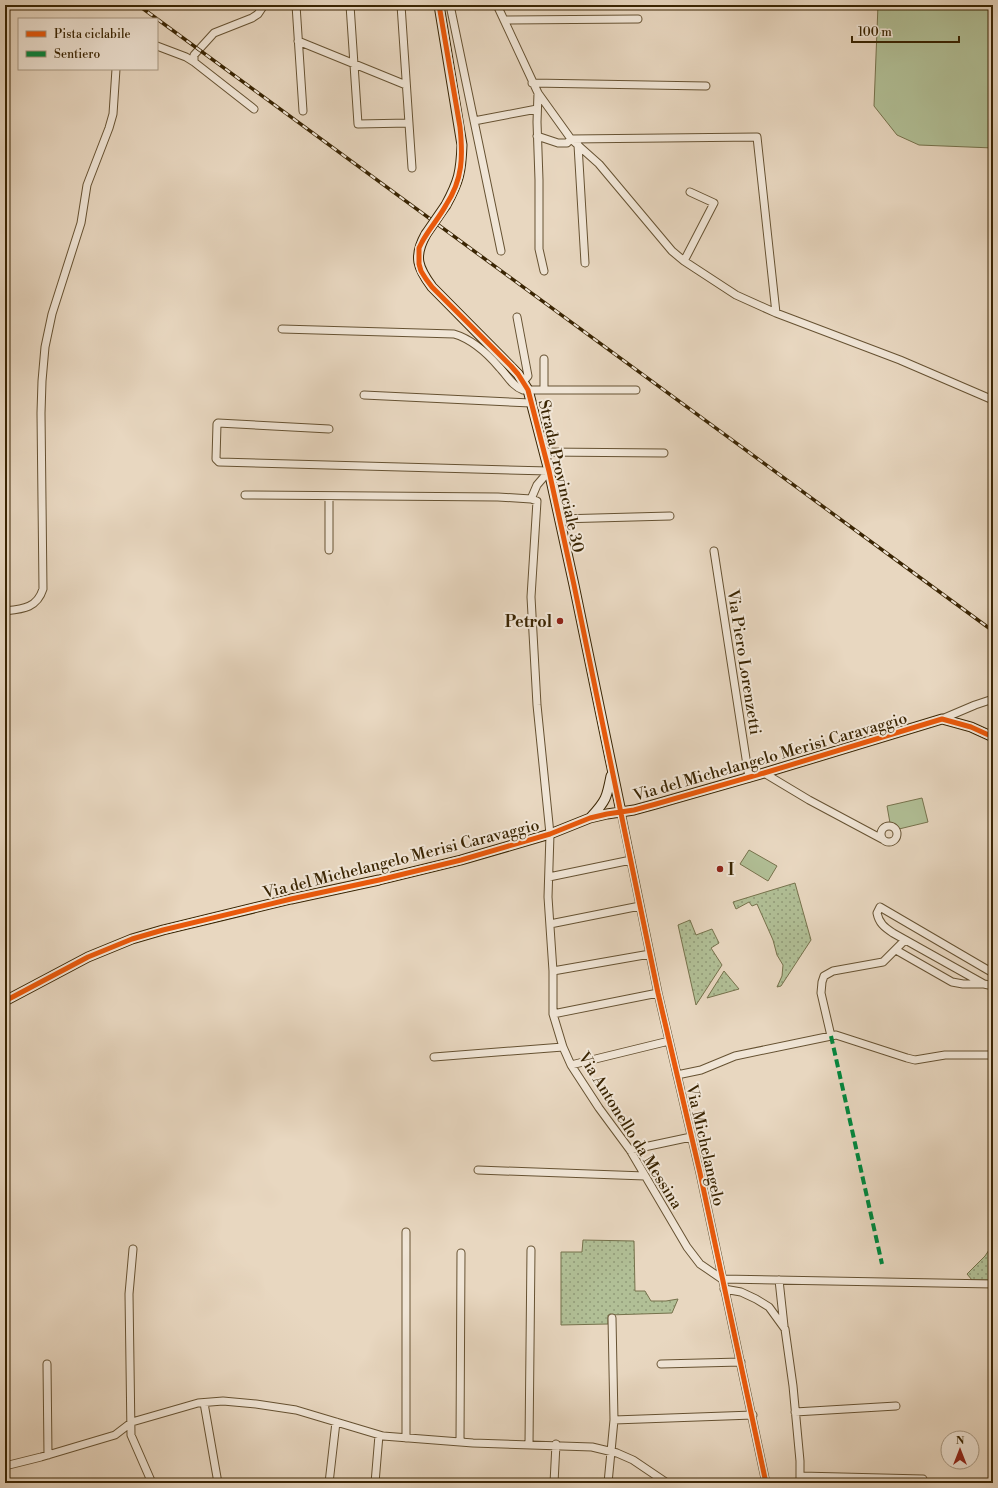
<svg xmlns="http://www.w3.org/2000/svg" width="998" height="1488" font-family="'Libre Bodoni',serif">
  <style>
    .green { fill: url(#green-dots); stroke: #76724c }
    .pitch { fill: #b1bf96; stroke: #76724c }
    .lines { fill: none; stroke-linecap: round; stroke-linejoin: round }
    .street-casing { stroke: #665232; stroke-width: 9 }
    .secondary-casing { stroke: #3a2503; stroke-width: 11 }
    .street { stroke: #f0e5d6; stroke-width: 7 }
    .secondary { stroke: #f0e5d6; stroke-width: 9 }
    .rail-casing { stroke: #3a2503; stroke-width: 3.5 }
    .rail { stroke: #f0e5d6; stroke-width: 2; stroke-dasharray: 6; stroke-linecap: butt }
    .secondary-bridge-casing { stroke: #3a2503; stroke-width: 11; stroke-linecap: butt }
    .secondary-bridge { stroke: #f0e5d6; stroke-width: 9 }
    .quiet { stroke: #00873e; stroke-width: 4; stroke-dasharray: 8 4; stroke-linecap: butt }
    .cycleway-casing { stroke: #f0e5d6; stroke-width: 8 }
    .cycleway { stroke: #e8590c; stroke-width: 5 }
    .poi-dot { fill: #8f2418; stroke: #f0e5d6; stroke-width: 1.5 }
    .labels { text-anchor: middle; stroke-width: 4; stroke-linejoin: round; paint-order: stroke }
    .street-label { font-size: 16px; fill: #3a2503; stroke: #f0e5d6 }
    .poi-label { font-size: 16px; font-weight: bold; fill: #3a2503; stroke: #f0e5d6; text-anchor: end }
  </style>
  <defs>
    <pattern id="green-dots" width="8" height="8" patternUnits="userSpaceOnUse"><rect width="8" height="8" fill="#b1bf96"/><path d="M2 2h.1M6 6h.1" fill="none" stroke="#919b78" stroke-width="1.8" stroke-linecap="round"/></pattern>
  </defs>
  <rect width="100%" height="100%" fill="#e8d7c0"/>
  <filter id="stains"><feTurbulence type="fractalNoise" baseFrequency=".005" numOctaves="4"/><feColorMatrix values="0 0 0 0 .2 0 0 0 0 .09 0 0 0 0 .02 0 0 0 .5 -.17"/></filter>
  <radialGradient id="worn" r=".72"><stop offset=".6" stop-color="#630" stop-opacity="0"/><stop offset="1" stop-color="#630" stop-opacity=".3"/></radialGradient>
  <path class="green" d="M 795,883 L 811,940 L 781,986 L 777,987 L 782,976 L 783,965 L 777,955 L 773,940 L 757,904 L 752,906 L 749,902 L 736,909 L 733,902 Z
    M 690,920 L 696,935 L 712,929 L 719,943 L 711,948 L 722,965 L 696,1005 L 678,925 Z
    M 724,971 L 739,989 L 707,998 Z
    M 583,1240 L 634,1241 L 635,1291 L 645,1291 L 651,1301 L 666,1301 L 678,1299 L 672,1313 L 608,1315 L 608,1324 L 561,1325 L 561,1252 L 582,1252 Z
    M 993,1244 L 993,1280 L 972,1280 L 967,1274 L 985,1256 Z"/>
  <path class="pitch" d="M 878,5 L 993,5 L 993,148 L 919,145 L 897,135 L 874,106 Z
    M 922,798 L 928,822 L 899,829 L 890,823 L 887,806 Z
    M 749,850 L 777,866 L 768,881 L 740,864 Z"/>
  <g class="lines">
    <defs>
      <path id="street" d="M 296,5 L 303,111
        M 350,5 L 358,124 L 409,123
        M 401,5 L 412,168
        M 450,5 L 501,251
        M 497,5 L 538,93 L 571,139 L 599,164 L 672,251 L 684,261 L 736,295 L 776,313 L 757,137 L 571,139 L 567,143 L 558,143 L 537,136
        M 504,20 L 638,19
        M 298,41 L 406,85
        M 157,46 L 186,57 L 194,62
        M 532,83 L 706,86
        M 538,93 L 537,122 L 539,180 L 539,249 L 544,271
        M 254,109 L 194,62 L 194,55 L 214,33 L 252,18 L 258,14 L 264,5
        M 474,121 L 537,109
        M 578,145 L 585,263
        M 684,261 L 714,203 L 690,192
        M 776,313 L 900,360 L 993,400
        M 517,317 L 528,376 L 523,382
        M 282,329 L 454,334 C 471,339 487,353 499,367 C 507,375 512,386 523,390 L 636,390
        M 544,390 L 544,359
        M 364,395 L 531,403
        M 329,429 L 218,423 L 217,424 L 216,459 L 219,462 L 549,471
        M 544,452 L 664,453
        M 245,495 L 498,497 L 531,499 L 537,485 L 549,471
        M 329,496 L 329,550
        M 531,499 L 537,501 L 531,597 L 537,705 L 550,834 L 548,897 L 553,971 L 553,1014 L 563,1047 L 571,1065 L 599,1108 L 630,1150 L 687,1247 L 700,1264 L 722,1279 L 993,1284
        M 559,519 L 670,516
        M 714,551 L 749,778
        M 5,611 C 23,609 37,608 43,589 L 41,413 L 42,381 L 45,347 L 52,314 L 81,223 L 87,185 L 109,128 L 113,114 L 116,69
        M 942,719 L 975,705 L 993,699
        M 764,773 L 809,800 L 882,839
        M 621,812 L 658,993 L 700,1173 L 766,1483
        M881 834a8 8 0 1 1 16 0a8 8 0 1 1-16 0Z
        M 549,877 L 631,860
        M 550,924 L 640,906
        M 896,950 L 952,982 L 963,984 L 983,984
        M 553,971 L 650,954
        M 993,973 L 880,907 L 877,913 C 879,923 884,927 893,933 L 984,984 L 993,986
        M 553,1014 L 658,993
        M 831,1036 L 821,993 L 822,982 L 824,976 L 833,971 L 883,962 L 905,940
        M 434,1057 L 563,1047
        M 571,1065 L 669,1041
        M 677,1075 L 701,1070 L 735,1056 L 836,1035 L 907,1058 L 915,1060 L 945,1055 L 993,1055
        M 630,1150 L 691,1137
        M 478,1170 L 645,1176
        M 406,1232 L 406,1438
        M 133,1249 L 129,1294 L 131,1435 L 152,1483
        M 779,1280 L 784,1326
        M 724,1289 L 741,1292 L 756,1299 L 769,1307 L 785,1329 L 793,1386 L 800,1461 L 800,1483
        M 47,1364 L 48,1455
        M 661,1364 L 741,1362
        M 204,1403 L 218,1483
        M 795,1412 L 896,1406
        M 614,1420 L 753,1415
        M 460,1442 L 461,1253
        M 529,1444 L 531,1250
        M 5,1466 L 41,1457 L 115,1435 L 132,1422 L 198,1403 L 223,1401 L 256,1404 L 296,1410 L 383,1436 L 473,1443 L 592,1447 L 617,1453 L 633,1460 L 667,1483
        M 801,1476 L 923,1479
        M 329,1483 L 336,1422
        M 375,1483 L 379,1435
        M 554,1483 L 556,1444
        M 608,1483 L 614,1420 L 612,1318"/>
      <path id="secondary" d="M 439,5 L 462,145 C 461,172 459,181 446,205
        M 426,234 C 413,257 418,268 432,287 L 518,374 L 528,390 L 549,471 L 574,585 L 621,812
        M 591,817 C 606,801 607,797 611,776
        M 5,1001 L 88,957 L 132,939 L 163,930 L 291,899 L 379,880 L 461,860 L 550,834 L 590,818 L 607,814 L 634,810 L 656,804 L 764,773 L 942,719 L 971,727 L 993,737"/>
    </defs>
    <use href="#street" class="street-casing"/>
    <use href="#secondary" class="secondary-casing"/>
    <use href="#street" class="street"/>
    <use href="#secondary" class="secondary"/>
    <defs>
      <path id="rail" d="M 138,5 L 993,631"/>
    </defs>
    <use href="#rail" class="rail-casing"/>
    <use href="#rail" class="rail"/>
    <defs>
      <path id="secondary-bridge" d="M 426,234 L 446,205"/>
    </defs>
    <use href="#secondary-bridge" class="secondary-bridge-casing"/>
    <use href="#secondary-bridge" class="secondary-bridge"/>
    <path class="quiet" d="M 831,1036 L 882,1264"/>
    <defs>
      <path id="cycleway" d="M 439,5 L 460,127 C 463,156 463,179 446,205 C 439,218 429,229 422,242 L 419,248 L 419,264 L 421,271 L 426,279 L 432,287 L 511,366 L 518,374 L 528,390 L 549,471 L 574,585 L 658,993 L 700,1173 L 766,1483
        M 5,1001 L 88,957 L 132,939 L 163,930 L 291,899 L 379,880 L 461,860 L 550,834 L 590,818 L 607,814 L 634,810 L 656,804 L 764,773 L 942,719 L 971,727 L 993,737"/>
    </defs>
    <use href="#cycleway" class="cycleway-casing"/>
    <use href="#cycleway" class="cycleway"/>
  </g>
  <g class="poi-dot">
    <circle cx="560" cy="621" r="4"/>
    <circle cx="720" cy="869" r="4"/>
  </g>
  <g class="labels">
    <g class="street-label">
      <text transform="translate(562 476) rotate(77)" y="6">Strada Provinciale 30</text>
      <text transform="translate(745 662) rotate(81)" y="6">Via Piero Lorenzetti</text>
      <text transform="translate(770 756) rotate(-16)" y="6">Via del Michelangelo Merisi Caravaggio</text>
      <text transform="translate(401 858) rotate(-14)" y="6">Via del Michelangelo Merisi Caravaggio</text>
      <text transform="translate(631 1130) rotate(58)" y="6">Via Antonello da Messina</text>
      <text transform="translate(706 1145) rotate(77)" y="6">Via Michelangelo</text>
    </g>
    <g class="poi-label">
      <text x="552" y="627">Petrol</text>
      <text x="728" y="875" text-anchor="start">I</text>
    </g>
  </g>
  <rect width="998" height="1488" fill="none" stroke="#e8d7c0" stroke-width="20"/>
  <rect x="6" y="6" width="986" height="1476" fill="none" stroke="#3a2503" stroke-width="2"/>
  <rect x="10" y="10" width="978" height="1468" fill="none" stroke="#3a2503"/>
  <rect x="18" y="18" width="140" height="52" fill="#f0e5d6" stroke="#a79882"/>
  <rect x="26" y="31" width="20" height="6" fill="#e8590c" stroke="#a79882"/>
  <text x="54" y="38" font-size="12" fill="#3a2503">Pista ciclabile</text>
  <rect x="26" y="51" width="20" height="6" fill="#00873e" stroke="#a79882"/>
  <text x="54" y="58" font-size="12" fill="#3a2503">Sentiero</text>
  <g transform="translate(960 1450)"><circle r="19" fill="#f0e5d6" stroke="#a79882"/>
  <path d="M0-3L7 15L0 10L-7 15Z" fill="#8f2418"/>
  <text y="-6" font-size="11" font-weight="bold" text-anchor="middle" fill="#3a2503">N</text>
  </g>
  <path d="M852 36v6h107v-6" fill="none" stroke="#3a2503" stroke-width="2"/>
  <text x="858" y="36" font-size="12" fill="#3a2503" stroke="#f0e5d6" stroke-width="3" paint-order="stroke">100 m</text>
  <rect width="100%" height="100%" filter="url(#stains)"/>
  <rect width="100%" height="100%" fill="url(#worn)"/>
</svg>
